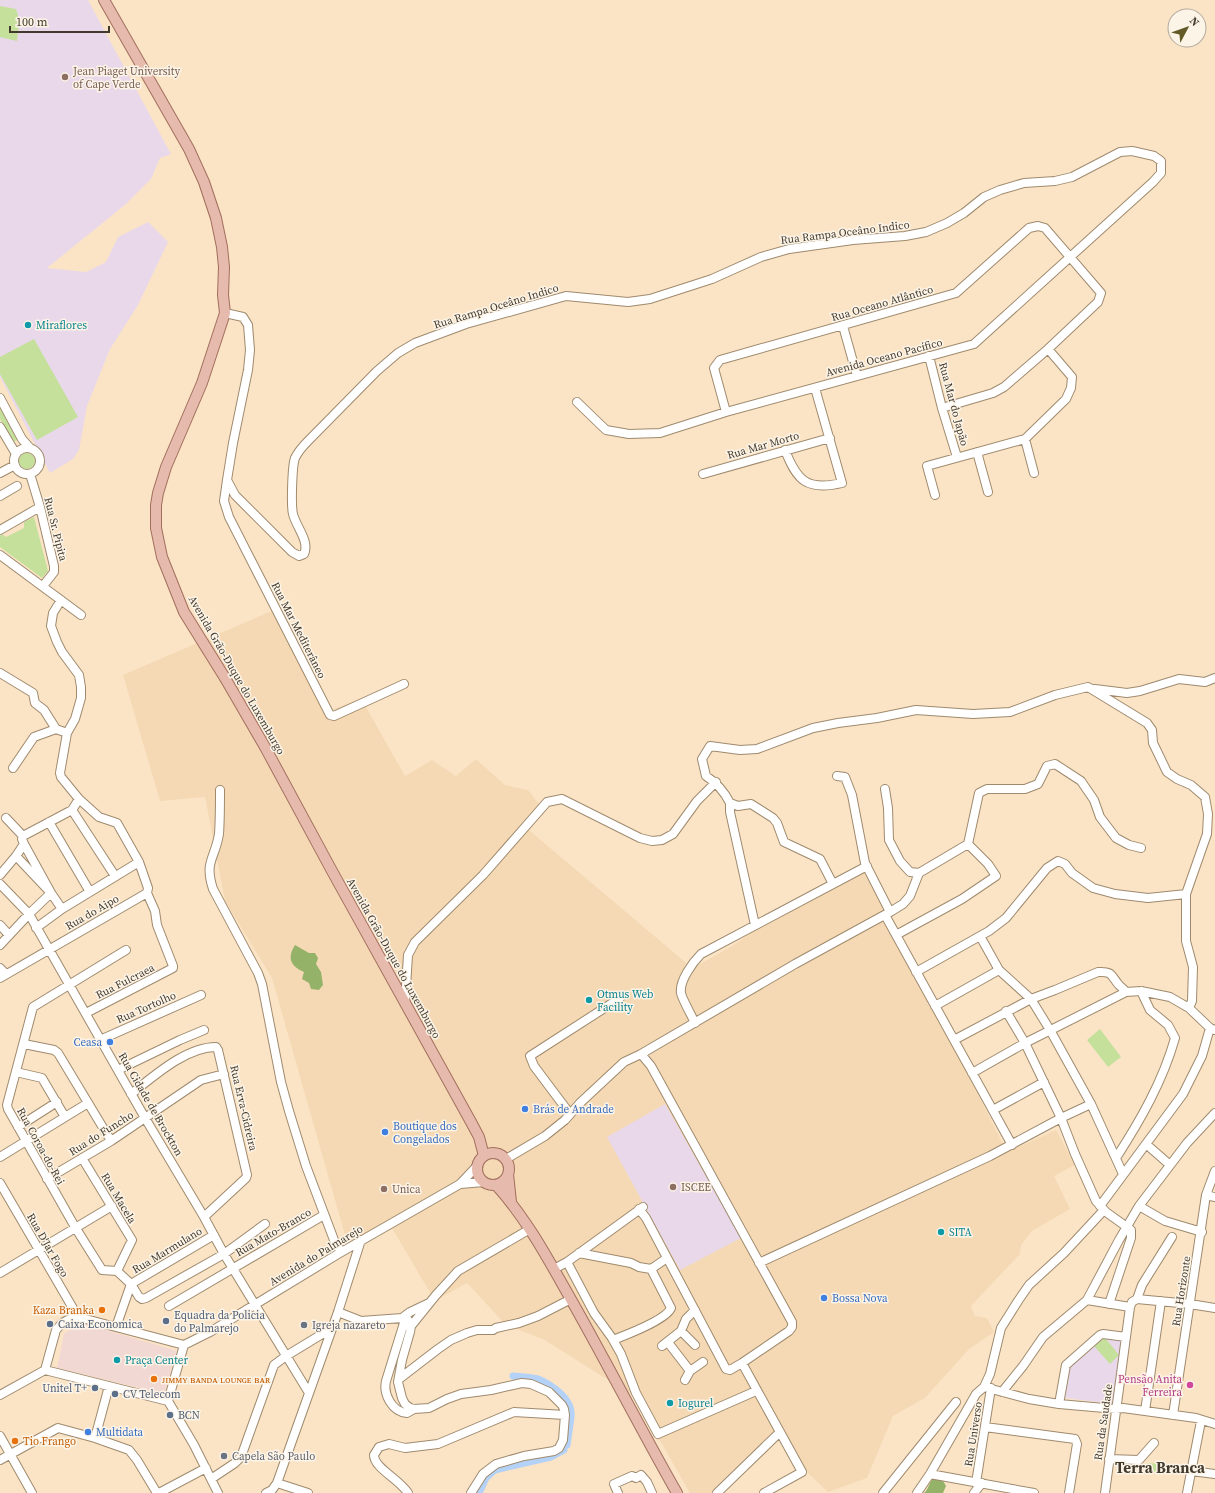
<svg xmlns="http://www.w3.org/2000/svg" width="1215" height="1493" font-family="'Source Serif 4',serif">
  <style>
    .commercial { fill: #f2d8d2 }
    .built { fill: #f4d9b4 }
    .education { fill: #e9d8e9 }
    .green { fill: #c4e09b }
    .forest { fill: #95b269 }
    .lines { fill: none; stroke-linecap: round; stroke-linejoin: round }
    .canal { stroke: #b4d2f7; stroke-width: 7 }
    .minor-casing { stroke: #9f8a6e; stroke-width: 10 }
    .major-casing { stroke: #a26f5d; stroke-width: 12 }
    .minor { stroke: #fff; stroke-width: 8 }
    .major { stroke: #e6baad; stroke-width: 10 }
    .education-dot { fill: #8d6e63; stroke: #fdf4e8; stroke-width: 1.5 }
    .culture-dot { fill: #0f9aa8; stroke: #fdf4e8; stroke-width: 1.5 }
    .shop-dot { fill: #3f7fe0; stroke: #fdf4e8; stroke-width: 1.5 }
    .food-dot { fill: #e8710a; stroke: #fdf4e8; stroke-width: 1.5 }
    .service-dot { fill: #5c6f8a; stroke: #fdf4e8; stroke-width: 1.5 }
    .worship-dot { fill: #6b7280; stroke: #fdf4e8; stroke-width: 1.5 }
    .hotel-dot { fill: #d1479c; stroke: #fdf4e8; stroke-width: 1.5 }
    .labels { text-anchor: middle; stroke-width: 3; stroke-linejoin: round; paint-order: stroke }
    .education-label { font-size: 11px; fill: #785e54; stroke: #fdf4e8; text-anchor: start }
    .street-label { font-size: 11px; fill: #433a2e; stroke: #fdf4e8 }
    .culture-label { font-size: 11px; fill: #0d838f; stroke: #fdf4e8; text-anchor: start }
    .shop-label { font-size: 11px; fill: #366cbe; stroke: #fdf4e8; text-anchor: start }
    .food-label { font-size: 11px; fill: #c56008; stroke: #fdf4e8; text-anchor: start }
    .service-label { font-size: 11px; fill: #4e5e75; stroke: #fdf4e8; text-anchor: start }
    .worship-label { font-size: 11px; fill: #5b616d; stroke: #fdf4e8; text-anchor: start }
    .hotel-label { font-size: 11px; fill: #b23c85; stroke: #fdf4e8; text-anchor: end }
    .district-label { font-size: 15px; font-weight: bold; fill: #433a2e; stroke: #fdf4e8 }
  </style>
  <rect width="100%" height="100%" fill="#fbe4c6"/>
  <path class="commercial" d="M 83,1323 L 177,1351 L 164,1394 L 57,1368 L 64,1334 L 73,1327 Z"/>
  <path class="built" d="M 281,607 L 331,710 L 361,698 L 405,776 L 432,760 L 456,776 L 476,759 L 505,785 L 528,790 L 539,804 L 523,825 L 691,967 L 700,964 L 732,946 L 751,933 L 865,871 L 1007,1152 L 1056,1130 L 1075,1165 L 1054,1176 L 1070,1209 L 1032,1231 L 1021,1245 L 1020,1254 L 971,1306 L 975,1316 L 987,1318 L 994,1332 L 969,1349 L 925,1398 L 893,1416 L 867,1478 L 828,1492 L 809,1474 L 784,1433 L 721,1493 L 690,1493 L 635,1397 L 543,1339 L 506,1325 L 467,1283 L 435,1301 L 389,1223 L 348,1246 L 272,978 L 225,901 L 205,797 L 160,801 L 123,675 Z"/>
  <path class="education" d="M 0,0 L 88,0 L 171,154 L 160,158 L 151,179 L 126,204 L 47,268 L 86,272 L 106,262 L 118,237 L 148,222 L 168,242 L 138,305 L 110,349 L 87,406 L 79,450 L 73,459 L 50,473 L 0,377 Z
    M 665,1104 L 741,1238 L 680,1270 L 607,1137 Z
    M 1103,1339 L 1123,1340 L 1113,1404 L 1065,1398 L 1069,1366 Z"/>
  <path class="green" d="M 0,6 L 16,9 C 21,20 18,29 17,41 L 0,37 Z
    M 34,339 L 78,417 L 37,440 L 0,374 L 0,357 Z
    M 0,406 L 19,439 L 13,442 L 0,419 Z
    M19 461a8 8 0 1 1 16 0a8 8 0 1 1-16 0Z
    M 34,517 L 48,571 L 42,578 L 0,547 L 0,536 L 2,534 L 6,537 L 24,528 L 24,522 Z
    M 1100,1029 L 1121,1057 L 1108,1067 L 1087,1040 Z
    M 1103,1339 L 1106,1339 L 1119,1355 L 1110,1364 L 1094,1346 Z
    M 1148,1463 L 1175,1465 L 1173,1474 L 1146,1471 Z"/>
  <path class="forest" d="M 295,945 L 309,953 L 315,953 L 318,958 L 316,964 L 321,972 L 323,985 L 319,990 L 311,989 L 309,983 L 302,979 L 304,972 C 290,966 287,958 295,945 Z
    M 934,1478 L 942,1479 L 946,1486 L 943,1493 L 924,1493 C 929,1489 928,1483 934,1478 Z"/>
  <g class="lines">
    <path class="canal" d="M 513,1376 C 521,1377 530,1377 538,1379 C 552,1385 573,1399 571,1416
      M 567,1445 L 571,1418
      M 479,1493 L 486,1478 L 495,1470 L 551,1457 L 564,1450"/>
    <defs>
      <path id="minor" d="M 225,313 L 243,317 L 248,325 L 250,350 L 248,370 L 233,443 L 227,480 L 235,495 L 292,552 L 299,556 L 304,554 C 310,541 296,527 293,514 C 291,506 292,466 295,458 C 298,452 303,446 308,441 L 377,371 L 398,353 L 415,343 L 466,324 L 566,296 L 628,302 L 650,299 L 712,279 L 761,257 L 789,249 L 853,240 L 905,236 L 926,232 L 947,223 L 964,213 L 984,197 L 1000,190 L 1024,183 L 1055,181 L 1072,177 L 1120,152 L 1132,151 L 1154,156 L 1161,161 L 1161,173 L 1153,182 L 974,344 L 726,412 L 660,433 L 629,434 L 606,430 L 577,402
        M 843,326 L 857,376
        M 929,356 L 942,408 L 957,457
        M 0,398 L 22,439 L 30,448
        M 726,412 L 714,368 L 720,360 L 956,293 L 1029,228 L 1038,226 L 1045,228 L 1101,293 L 1098,302 L 1048,349 L 1004,387 L 993,393 L 942,408
        M 0,427 L 16,454
        M 1025,439 L 1034,473
        M14 461a13 13 0 1 1 26 0a13 13 0 1 1-26 0Z
        M 785,450 C 797,481 807,491 842,483 L 815,388
        M 977,452 L 988,492
        M 0,473 L 15,465
        M 30,474 L 40,507 L 54,566 L 54,572 L 43,586
        M 703,474 L 830,438
        M 227,480 L 224,501 L 229,517 L 330,715 L 334,716 L 404,684
        M 935,495 L 927,466 L 1025,439 L 1066,399 L 1071,388 L 1072,377 L 1048,349
        M 0,496 L 17,486
        M 0,530 L 40,507
        M 0,555 L 81,615
        M 0,673 L 33,693 L 35,703 L 44,710 L 56,729 L 67,733
        M 1095,689 L 1127,693 L 1140,691 L 1179,679 L 1205,682 L 1215,678
        M 13,768 L 34,737 L 56,729
        M 885,789 L 888,808 L 889,840 L 900,861 L 910,872 L 919,873
        M 220,790 C 220,805 220,820 219,834 C 215,859 204,861 213,889 L 258,973 L 262,984 L 281,1082 L 289,1111 L 306,1166 L 334,1240 L 341,1252
        M 79,799 L 99,817 L 117,823 L 139,862 L 148,888 L 147,893
        M 730,803 L 730,812 L 755,925
        M 72,810 L 115,876
        M 6,818 L 23,836
        M 49,822 L 90,892
        M 24,844 L 16,856 L 51,893 L 62,909 L 36,928
        M 0,875 L 16,856
        M 0,884 L 29,914 L 145,1118 L 204,1217 L 224,1254 L 309,1393
        M 833,884 L 820,859 L 784,842 L 777,823 L 773,818 L 751,804 L 738,806 L 730,803 C 724,791 717,783 706,776 L 702,759 L 710,746 L 740,750 L 757,749 L 813,728 L 838,723 L 877,718 L 916,710 L 973,714 L 1010,712 L 1055,695 L 1088,687 L 1147,723 L 1152,730 L 1153,743 L 1167,772 L 1177,779 L 1191,785 L 1205,797 L 1208,814 L 1207,834 L 1186,894 L 1186,941 L 1193,967 L 1192,1001 L 1189,1008 L 1210,1028 L 1215,1030
        M 62,909 L 139,862
        M 890,912 L 903,904 L 910,896 L 919,873 L 968,844 L 979,793 L 987,789 L 1025,789 L 1038,784 L 1047,766 L 1055,764 L 1081,781 L 1094,800 L 1100,817 L 1116,838 L 1129,845 L 1141,848
        M 885,915 L 1012,1145
        M 0,925 L 9,935
        M 896,935 L 962,899 L 996,876 L 988,864 L 968,844
        M 980,936 L 999,970 L 1031,999 L 1050,1030 L 1091,1104 L 1123,1174
        M 0,945 L 29,914 L 51,893 L 24,844 L 22,839 L 23,836 L 72,810 L 79,799 L 61,777 L 60,773 L 67,733 L 75,719 L 81,698 L 81,687 L 79,675 L 62,652 L 57,642 L 51,626 L 53,613 L 61,600
        M 126,950 L 33,1007 L 7,1105 L 8,1109 L 75,1227 L 102,1270 L 117,1271 L 131,1284 L 139,1297 L 142,1299 L 146,1298 L 224,1254 L 265,1224
        M 0,968 L 6,974
        M 916,972 L 989,931 L 1006,918 L 1047,868 L 1058,861 L 1065,864 L 1072,873 L 1093,888 L 1115,894 L 1148,898 L 1186,894
        M 0,978 L 147,893
        M 405,1003 L 408,955 L 415,942 L 483,875 L 547,802 L 562,799 L 640,838 L 652,841 L 662,840 L 673,834 L 697,801 L 716,782
        M 935,1006 L 999,970
        M 1006,1011 L 1025,1043 L 1061,1118 L 1075,1154 L 1096,1201 L 1106,1212 L 1131,1230 L 1131,1238 L 1109,1304
        M 86,1013 L 173,968 L 173,966 L 157,925 L 155,911 L 147,893
        M 695,1023 C 692,1016 682,999 681,993 C 679,981 693,962 701,954 L 867,866
        M 100,1040 L 201,995
        M 954,1040 L 1031,999 L 1055,990 L 1098,972 C 1113,971 1111,976 1119,985 C 1121,987 1124,989 1126,992
        M 24,1044 L 54,1050 L 58,1053 L 111,1141
        M 641,1054 L 651,1066 L 792,1322 L 792,1327 L 789,1331 L 742,1363 L 780,1432 L 717,1493
        M 118,1070 L 180,1040 L 204,1030
        M 16,1072 L 42,1078 L 65,1117
        M 972,1073 L 1025,1043 L 1126,992 L 1141,991 L 1170,997 L 1189,1008
        M 131,1094 C 154,1076 186,1047 216,1047 L 218,1050 L 247,1175 L 246,1178 L 204,1217
        M 993,1110 L 1044,1082
        M 570,1114 L 534,1066 L 530,1056 L 620,998
        M 18,1127 L 57,1102
        M 1146,1144 L 1170,1165
        M 0,1157 L 88,1103
        M 82,1158 L 132,1240 L 117,1271
        M 1116,1158 C 1140,1121 1163,1081 1175,1038 L 1168,1025 L 1150,1010 L 1141,991
        M 506,1159 L 545,1136 L 565,1120 L 580,1103 L 624,1062 L 641,1054 L 795,964 L 890,912 L 865,863 L 852,795 L 845,777 L 837,776
        M 47,1179 L 111,1141 L 201,1080 L 224,1074
        M 0,1183 L 78,1317
        M 460,1184 L 484,1182
        M 1206,1195 L 1215,1197
        M 1100,1206 L 1183,1094 L 1202,1056 L 1210,1028
        M 1139,1206 L 1165,1221 L 1202,1232
        M 639,1209 L 646,1218 L 726,1369 L 730,1370 L 742,1363
        M 579,1253 L 631,1263 L 639,1267 L 651,1269 L 667,1258
        M 567,1262 L 594,1313 L 612,1338 L 621,1354 L 636,1393 L 658,1434 L 756,1391
        M 759,1263 L 990,1156 L 1061,1118 L 1091,1104
        M 554,1269 L 567,1262 L 643,1207
        M 0,1273 L 112,1206
        M 131,1284 L 214,1235
        M 1137,1299 L 1142,1285 L 1172,1237
        M 1087,1300 L 1130,1307 L 1132,1302 L 1137,1299 L 1190,1304 L 1215,1308
        M 169,1306 L 324,1215
        M 338,1312 L 361,1321 L 402,1318 L 410,1312 L 429,1303
        M 411,1326 L 436,1295 L 458,1271 L 530,1229
        M 116,1327 L 131,1284
        M 681,1331 L 695,1345
        M 613,1340 C 626,1335 666,1320 671,1308 L 651,1269
        M 184,1345 L 210,1332 L 338,1254 L 460,1184 L 478,1165
        M 670,1345 L 690,1371
        M 662,1346 L 681,1331 L 686,1319 L 695,1310
        M 45,1370 L 56,1330 C 62,1322 68,1318 78,1317 L 184,1345
        M 45,1370 L 168,1401
        M 399,1379 L 438,1349 L 451,1340 L 467,1333 L 477,1330 L 493,1330 L 496,1328 L 519,1323 L 538,1316 L 571,1299
        M 685,1380 L 690,1371 L 703,1362
        M 984,1387 L 990,1374 L 1001,1328 L 1018,1301 L 1029,1285 L 1064,1253 L 1104,1210
        M 1002,1392 L 1023,1366 L 1043,1337 L 1087,1300 L 1119,1240 L 1139,1206 L 1187,1143 L 1215,1113
        M 0,1395 L 45,1370
        M 168,1401 L 194,1445 L 218,1493
        M 168,1401 L 184,1345
        M 1059,1404 L 1066,1365 L 1100,1335 L 1103,1334 L 1126,1337
        M 414,1409 L 407,1413 C 392,1412 383,1394 386,1381 L 404,1323 L 402,1318 L 408,1320 L 411,1326 L 410,1332 L 402,1360 L 398,1382 L 402,1398 L 405,1404 L 410,1408 L 414,1409 L 429,1408 L 447,1399 L 461,1394 L 491,1390 L 522,1383 L 531,1384 L 549,1392 L 562,1405 L 564,1409 L 565,1415 L 563,1440 L 559,1448 L 554,1451 L 524,1456 L 496,1464 L 483,1474 L 471,1493
        M 1145,1411 L 1161,1301
        M 1173,1415 L 1206,1195 L 1215,1171
        M 985,1427 L 1075,1439 L 1077,1444 L 1069,1493
        M 0,1436 L 32,1493
        M 95,1438 L 109,1386
        M 1109,1459 L 1139,1460 L 1154,1443
        M 0,1460 L 58,1428 L 95,1438 L 129,1450 L 137,1460 L 157,1493
        M 1191,1471 L 1215,1474
        M 930,1474 L 1034,1493
        M 211,1479 L 235,1463 L 241,1457 L 274,1365 L 286,1356 L 332,1328
        M 277,1483 L 308,1493
        M 976,1483 L 991,1388
        M 159,1493 L 206,1468
        M 266,1493 L 272,1490 L 277,1483 L 338,1312 L 361,1240
        M 408,1493 C 399,1479 374,1468 374,1455 L 379,1447 L 389,1444 L 405,1448 L 438,1444 L 514,1412 L 565,1415
        M 618,1493 L 614,1484 L 632,1476 L 636,1478 L 641,1475 L 647,1482 L 652,1493
        M 764,1493 L 802,1472 L 780,1432
        M 883,1493 L 956,1402
        M 917,1493 L 930,1474 L 976,1394 L 984,1387 L 1029,1399 L 1059,1404 L 1116,1409 L 1123,1408 L 1196,1418 L 1215,1424
        M 974,1493 L 982,1483
        M 1105,1493 L 1130,1307
        M 1187,1493 L 1201,1421"/>
      <path id="major" d="M 104,0 L 189,149 L 204,182 L 216,218 L 222,247 L 224,267 L 223,295 L 225,313 L 202,383 L 166,467 L 158,493 L 156,505 L 156,528 L 162,557 L 184,612 L 225,678 L 265,747 L 332,871 L 471,1122 L 479,1137 L 484,1156
        M477 1169a16 16 0 1 1 32 0a16 16 0 1 1-32 0Z
        M 508,1174 L 511,1202
        M 496,1185 C 526,1218 547,1257 569,1296 C 606,1361 640,1428 677,1493"/>
    </defs>
    <use href="#minor" class="minor-casing"/>
    <use href="#major" class="major-casing"/>
    <use href="#minor" class="minor"/>
    <use href="#major" class="major"/>
  </g>
  <g class="education-dot">
    <circle cx="65" cy="77" r="4"/>
    <circle cx="673" cy="1187" r="4"/>
    <circle cx="384" cy="1189" r="4"/>
  </g>
  <g class="culture-dot">
    <circle cx="28" cy="325" r="4"/>
    <circle cx="589" cy="1000" r="4"/>
    <circle cx="941" cy="1232" r="4"/>
    <circle cx="117" cy="1360" r="4"/>
    <circle cx="670" cy="1403" r="4"/>
  </g>
  <g class="shop-dot">
    <circle cx="110" cy="1042" r="4"/>
    <circle cx="525" cy="1109" r="4"/>
    <circle cx="385" cy="1132" r="4"/>
    <circle cx="824" cy="1298" r="4"/>
    <circle cx="88" cy="1432" r="4"/>
  </g>
  <g class="food-dot">
    <circle cx="102" cy="1310" r="4"/>
    <circle cx="154" cy="1379" r="4"/>
    <circle cx="15" cy="1441" r="4"/>
  </g>
  <g class="service-dot">
    <circle cx="166" cy="1321" r="4"/>
    <circle cx="50" cy="1324" r="4"/>
    <circle cx="95" cy="1388" r="4"/>
    <circle cx="115" cy="1394" r="4"/>
    <circle cx="170" cy="1415" r="4"/>
  </g>
  <g class="worship-dot">
    <circle cx="304" cy="1325" r="4"/>
    <circle cx="224" cy="1456" r="4"/>
  </g>
  <circle class="hotel-dot" cx="1190" cy="1385" r="4"/>
  <g class="labels">
    <g class="education-label">
      <text x="73" y="75">Jean Piaget University<tspan x="73" dy="13">of Cape Verde</tspan></text>
      <text x="681" y="1191">ISCEE</text>
      <text x="392" y="1193">Unica</text>
    </g>
    <g class="street-label">
      <text transform="translate(845 232) rotate(-7)" y="4">Rua Rampa Oceâno Indico</text>
      <text transform="translate(882 303) rotate(-16)" y="4">Rua Oceano Atlântico</text>
      <text transform="translate(496 306) rotate(-17)" y="4">Rua Rampa Oceâno Indico</text>
      <text transform="translate(884 357) rotate(-15)" y="4">Avenida Oceano Pacífico</text>
      <text transform="translate(954 404) rotate(75)" y="4">Rua Mar do Japão</text>
      <text transform="translate(763 445) rotate(-16)" y="4">Rua Mar Morto</text>
      <text transform="translate(56 529) rotate(76)" y="4">Rua Sr. Pipita</text>
      <text transform="translate(299 630) rotate(63)" y="4">Rua Mar Mediterâneo</text>
      <text transform="translate(237 675) rotate(60)" y="4">Avenida Grão-Duque do Luxemburgo</text>
      <text transform="translate(92 912) rotate(-30)" y="4">Rua do Aipo</text>
      <text transform="translate(394 958) rotate(61)" y="4">Avenida Grão-Duque do Luxemburgo</text>
      <text transform="translate(125 981) rotate(-27)" y="4">Rua Fulcraea</text>
      <text transform="translate(146 1007) rotate(-24)" y="4">Rua Tortolho</text>
      <text transform="translate(151 1104) rotate(60)" y="4">Rua Cidade de Brockton</text>
      <text transform="translate(244 1108) rotate(77)" y="4">Rua Erva-Cidreira</text>
      <text transform="translate(101 1133) rotate(-32)" y="4">Rua do Funcho</text>
      <text transform="translate(41 1146) rotate(61)" y="4">Rua Coroa-do-Rei</text>
      <text transform="translate(119 1198) rotate(59)" y="4">Rua Macela</text>
      <text transform="translate(273 1232) rotate(-30)" y="4">Rua Mato-Branco</text>
      <text transform="translate(48 1245) rotate(60)" y="4">Rua D'Jar Fogo</text>
      <text transform="translate(167 1250) rotate(-31)" y="4">Rua Marmulano</text>
      <text transform="translate(316 1255) rotate(-31)" y="4">Avenida do Palmarejo</text>
      <text transform="translate(1181 1291) rotate(-81)" y="4">Rua Horizonte</text>
      <text transform="translate(1103 1422) rotate(-82)" y="4">Rua da Saudade</text>
      <text transform="translate(973 1434) rotate(-81)" y="4">Rua Universo</text>
    </g>
    <g class="culture-label">
      <text x="36" y="329">Miraflores</text>
      <text x="597" y="998">Otmus Web<tspan x="597" dy="13">Facility</tspan></text>
      <text x="949" y="1236">SITA</text>
      <text x="125" y="1364">Praça Center</text>
      <text x="678" y="1407">Iogurel</text>
    </g>
    <g class="shop-label">
      <text x="102" y="1046" text-anchor="end">Ceasa</text>
      <text x="533" y="1113">Brás de Andrade</text>
      <text x="393" y="1130">Boutique dos<tspan x="393" dy="13">Congelados</tspan></text>
      <text x="832" y="1302">Bossa Nova</text>
      <text x="96" y="1436">Multidata</text>
    </g>
    <g class="food-label">
      <text x="94" y="1314" text-anchor="end">Kaza Branka</text>
      <text x="162" y="1383">ᴊɪᴍᴍʏ ʙᴀɴᴅᴀ ʟᴏᴜɴɢᴇ ʙᴀʀ</text>
      <text x="23" y="1445">Tio Frango</text>
    </g>
    <g class="service-label">
      <text x="174" y="1319">Equadra da Policia<tspan x="174" dy="13">do Palmarejo</tspan></text>
      <text x="58" y="1328">Caixa Economica</text>
      <text x="87" y="1392" text-anchor="end">Unitel T+</text>
      <text x="123" y="1398">CV Telecom</text>
      <text x="178" y="1419">BCN</text>
    </g>
    <g class="worship-label">
      <text x="312" y="1329">Igreja nazareto</text>
      <text x="232" y="1460">Capela São Paulo</text>
    </g>
    <g class="hotel-label">
      <text x="1182" y="1383">Pensão Anita<tspan x="1182" dy="13">Ferreira</tspan></text>
    </g>
    <g class="district-label">
      <text x="1160" y="1473">Terra Branca</text>
    </g>
  </g>
  <g transform="translate(1187 28) rotate(49)"><circle r="19" fill="#fdf4e8" stroke="#b3aa9e"/>
  <path d="M0-3L7 15L0 10L-7 15Z" fill="#625926"/>
  <text y="-6" font-size="11" font-weight="bold" text-anchor="middle" fill="#433a2e">N</text>
  </g>
  <path d="M10 26v6h99v-6" fill="none" stroke="#433a2e" stroke-width="2"/>
  <text x="16" y="26" font-size="12" fill="#433a2e" stroke="#fdf4e8" stroke-width="3" paint-order="stroke">100 m</text>
</svg>
